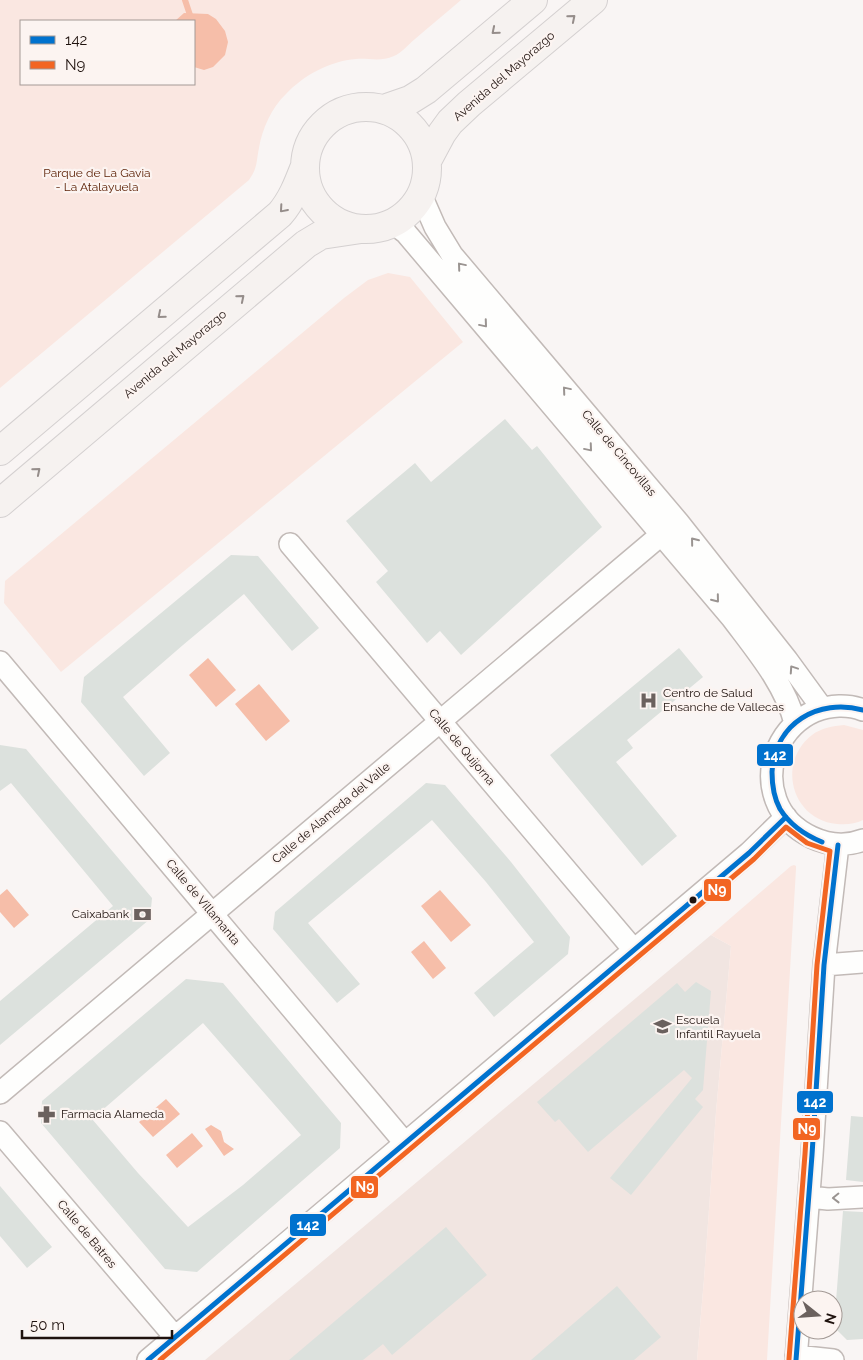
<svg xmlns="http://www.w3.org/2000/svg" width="863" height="1360" font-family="Raleway,sans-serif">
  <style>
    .built { fill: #f1e5e1 }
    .green { fill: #fae7e1; fill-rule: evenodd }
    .water { fill: #f6bea9 }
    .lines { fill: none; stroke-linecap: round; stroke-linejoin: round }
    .stream { stroke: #f6bea9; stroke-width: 6 }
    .building { fill: #dce1dd; fill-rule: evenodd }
    .minor-casing { stroke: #c2bab7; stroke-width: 24 }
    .primary-casing { stroke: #d4d0d0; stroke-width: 30 }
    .minor { stroke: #fefefd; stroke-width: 21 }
    .primary { stroke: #f6f2f0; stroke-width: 28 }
    .bus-1-casing { stroke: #fcf4f1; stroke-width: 9 }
    .bus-2-casing { stroke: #fcf4f1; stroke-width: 9 }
    .bus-1 { stroke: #0072ce; stroke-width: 5 }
    .bus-2 { stroke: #f26522; stroke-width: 5 }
    .oneway { stroke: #958d8a }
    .oneway2 { stroke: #9a9491 }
    .bus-dot { fill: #1f120e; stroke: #fcf4f1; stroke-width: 2 }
    .labels { text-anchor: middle; stroke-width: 4.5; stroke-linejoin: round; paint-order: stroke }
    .street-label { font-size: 12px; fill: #1f120e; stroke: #fcf4f1 }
    .park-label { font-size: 12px; fill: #5d2207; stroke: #fcf4f1 }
    .poi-label { font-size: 12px; fill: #1f120e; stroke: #fcf4f1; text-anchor: start }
    .line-badge { stroke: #fcf4f1; stroke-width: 2 }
    .badge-label { font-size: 14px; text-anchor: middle; font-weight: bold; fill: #fff }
  </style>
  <rect width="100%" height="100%" fill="#f9f5f4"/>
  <path class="built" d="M 711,935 L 731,946 L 716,1112 L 704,1279 L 697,1360 L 205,1360 Z"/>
  <path class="green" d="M 0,0 L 461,0 C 446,13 430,26 415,39 C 408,45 401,53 394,56 C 380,62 370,58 356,59 C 330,61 304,75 286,94 C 272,107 262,129 259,148 C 256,162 258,167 249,180 L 0,388 ZM 21,21 L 194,21 L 194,84 L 21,84 Z
    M 388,273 L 410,277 L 463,342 L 61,672 L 4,603 L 5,581 L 344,298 L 368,280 Z
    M 844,725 L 863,730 L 863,820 C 855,824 846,825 837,824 C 792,820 776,763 812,735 C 821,728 833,726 844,725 Z
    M 794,865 L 796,866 L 796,869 L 767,1360 L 697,1360 L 704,1279 L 716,1112 L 731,946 L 711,935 L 791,866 Z"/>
  <path class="water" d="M 184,13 L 208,14 L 216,19 L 225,31 L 228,42 L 225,55 L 213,67 L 204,70 L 194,67 L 194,21 L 175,21 Z
    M 208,658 L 236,690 L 216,707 L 189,675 Z
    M 259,684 L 290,721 L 266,741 L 235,704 Z
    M 7,889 L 29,915 L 14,928 L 0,912 L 0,895 Z
    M 440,890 L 471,925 L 451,942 L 421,906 Z
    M 424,941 L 446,968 L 433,979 L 411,952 Z
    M 166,1099 L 180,1114 L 153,1137 L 139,1122 Z
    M 211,1125 L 221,1131 L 224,1142 L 234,1149 L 224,1156 L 205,1129 Z
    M 192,1133 L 203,1146 L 177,1168 L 166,1155 Z"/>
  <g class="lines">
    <path class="stream" d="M 185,0 L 192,21"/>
  </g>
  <path class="building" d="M 505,419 L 532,450 L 537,446 L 602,527 L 461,655 L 440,631 L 427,643 L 376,582 L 388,571 L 346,521 L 415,463 L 431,482 Z
    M 231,555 L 258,556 L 319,628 L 292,651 L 244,594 L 183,645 L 123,697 L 170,753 L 144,776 L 81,702 L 84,677 Z
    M 679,648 L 703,677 L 627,740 L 633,748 L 616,762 L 677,836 L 642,866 L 550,755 Z
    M 0,745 L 26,749 L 152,898 L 150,919 L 0,1045 L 0,1001 L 113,906 L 11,783 L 0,791 Z
    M 426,783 L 445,785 L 511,862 L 570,937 L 568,954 L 494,1017 L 474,993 L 534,942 L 486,882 L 432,820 L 308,923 L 360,984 L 337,1003 L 273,929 L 275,912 Z
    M 186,979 L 223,983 L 341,1123 L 340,1148 L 197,1272 L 165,1269 L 41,1123 L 42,1101 ZM 203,1023 L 301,1135 L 243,1185 L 188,1227 L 138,1173 L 92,1119 Z
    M 696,982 L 711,991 L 703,1090 L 695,1099 L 703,1107 L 631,1195 L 610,1178 L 692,1078 L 684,1070 L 588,1152 L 559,1119 L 555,1122 L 537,1102 L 677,983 L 685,992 Z
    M 851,1116 L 863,1117 L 863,1182 L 846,1180 Z
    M 0,1186 L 52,1247 L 27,1268 L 0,1236 Z
    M 843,1211 L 863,1212 L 863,1339 L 847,1340 L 834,1327 Z
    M 446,1227 L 487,1275 L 392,1355 L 383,1344 L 363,1360 L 289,1360 Z
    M 617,1286 L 661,1337 L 634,1360 L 531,1360 Z"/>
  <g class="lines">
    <defs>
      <path id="minor" d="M 421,195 L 435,227 L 452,255 L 678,522 L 787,660 L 822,708
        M 393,223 L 406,233 L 732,618 C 756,650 785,684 795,723
        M 290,544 L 634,950
        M 0,662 L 405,1143
        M 863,710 C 848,704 830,705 815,711 C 781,726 763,765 776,800 C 788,833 830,853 863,840
        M 824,965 L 863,962
        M 0,1093 L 662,534
        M 0,1132 L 175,1337
        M 809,1197 L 828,1199 L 863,1197
        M 796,1356 L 833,1360
        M 148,1360 L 697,897 L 749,853 L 786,817
        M 796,1360 L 812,1155 L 824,965 L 838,845"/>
      <path id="primary" d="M305 168a61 61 0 1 1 122 0a61 61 0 1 1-122 0Z
        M 384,109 L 410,100 L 426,90 L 533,0
        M 427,161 L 442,133 L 450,122 L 469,104 L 593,0
        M 0,451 L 280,214 C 292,200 298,184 305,166
        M 0,503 L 306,244 L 321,235 L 361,229"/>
    </defs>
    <use href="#minor" class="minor-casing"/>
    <use href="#primary" class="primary-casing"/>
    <use href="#minor" class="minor"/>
    <use href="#primary" class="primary"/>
    <defs>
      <path id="bus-1" d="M 822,842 C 805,835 790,825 780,809 C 774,798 772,784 772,772 C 775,723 818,698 863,710
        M 148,1360 L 749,853 L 786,817
        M 796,1360 L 812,1155 L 824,965 L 838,845"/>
      <path id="bus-2" d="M 160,1360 L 754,859 L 786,827 L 807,843 L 830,851 L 817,965 L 805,1154 L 789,1359"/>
    </defs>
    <use href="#bus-1" class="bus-1-casing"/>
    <use href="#bus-2" class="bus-2-casing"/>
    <use href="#bus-1" class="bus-1"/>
    <use href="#bus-2" class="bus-2"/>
  </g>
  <defs><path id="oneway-chevron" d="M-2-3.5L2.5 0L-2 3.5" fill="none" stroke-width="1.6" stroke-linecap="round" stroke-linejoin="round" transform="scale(1.25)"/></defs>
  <g class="oneway">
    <use href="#oneway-chevron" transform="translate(572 18) rotate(-40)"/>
    <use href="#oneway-chevron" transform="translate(495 31) rotate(140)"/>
    <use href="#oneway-chevron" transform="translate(283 209) rotate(131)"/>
    <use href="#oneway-chevron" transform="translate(241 298) rotate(-40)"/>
    <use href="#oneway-chevron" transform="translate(161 315) rotate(140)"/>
    <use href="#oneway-chevron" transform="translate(37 471) rotate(-40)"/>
  </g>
  <g class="oneway2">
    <use href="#oneway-chevron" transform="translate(461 266) rotate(-130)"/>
    <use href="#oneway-chevron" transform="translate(484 324) rotate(50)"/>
    <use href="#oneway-chevron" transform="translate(566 390) rotate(-130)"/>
    <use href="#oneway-chevron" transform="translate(589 448) rotate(50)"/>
    <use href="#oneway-chevron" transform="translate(694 541) rotate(-129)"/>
    <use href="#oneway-chevron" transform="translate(716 599) rotate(51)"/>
    <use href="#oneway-chevron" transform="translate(793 669) rotate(-124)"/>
    <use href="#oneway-chevron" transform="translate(836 1198) rotate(179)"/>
  </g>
  <defs>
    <symbol id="hospital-bare" viewBox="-9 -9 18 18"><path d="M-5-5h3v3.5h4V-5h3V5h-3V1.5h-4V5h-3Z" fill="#6b615e" stroke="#fcf4f1" stroke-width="2.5" paint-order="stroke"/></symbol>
    <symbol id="bank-bare" viewBox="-9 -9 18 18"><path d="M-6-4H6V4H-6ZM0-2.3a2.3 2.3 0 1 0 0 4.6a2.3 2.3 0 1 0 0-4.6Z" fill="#6b615e" stroke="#fcf4f1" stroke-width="2.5" paint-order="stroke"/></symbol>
    <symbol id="school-bare" viewBox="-9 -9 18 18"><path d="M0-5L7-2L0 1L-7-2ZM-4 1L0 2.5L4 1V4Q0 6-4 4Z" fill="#6b615e" stroke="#fcf4f1" stroke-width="2.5" paint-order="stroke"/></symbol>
    <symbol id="pharmacy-bare" viewBox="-9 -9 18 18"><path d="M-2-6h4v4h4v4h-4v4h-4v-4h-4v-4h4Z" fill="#6b615e" stroke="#fcf4f1" stroke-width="2.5" paint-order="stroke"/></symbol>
  </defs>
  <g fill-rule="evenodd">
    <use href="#hospital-bare" x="636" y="688" width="25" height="25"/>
    <use href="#bank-bare" x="130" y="902" width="25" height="25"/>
    <use href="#school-bare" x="650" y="1014" width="25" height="25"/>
    <use href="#pharmacy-bare" x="34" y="1102" width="25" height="25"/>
  </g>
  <circle class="bus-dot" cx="693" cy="900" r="4.5"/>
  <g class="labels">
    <g class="street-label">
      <text transform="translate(504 76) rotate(-41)" y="4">Avenida del Mayorazgo</text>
      <text transform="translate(175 354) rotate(-40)" y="4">Avenida del Mayorazgo</text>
      <text transform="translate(619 453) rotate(50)" y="4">Calle de Cincovillas</text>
      <text transform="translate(462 747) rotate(50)" y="4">Calle de Quijorna</text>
      <text transform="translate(331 813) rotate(-40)" y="4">Calle de Alameda del Valle</text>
      <text transform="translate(203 902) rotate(50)" y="4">Calle de Villamanta</text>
      <text transform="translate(87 1234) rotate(50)" y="4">Calle de Batres</text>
    </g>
    <g class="park-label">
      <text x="97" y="177">Parque de La Gavia<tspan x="97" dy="14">- La Atalayuela</tspan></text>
    </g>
    <g class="poi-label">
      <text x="663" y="697">Centro de Salud<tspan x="663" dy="14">Ensanche de Vallecas</tspan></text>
      <text x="129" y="918" text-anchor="end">Caixabank</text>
      <text x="676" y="1024">Escuela<tspan x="676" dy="14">Infantil Rayuela</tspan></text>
      <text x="61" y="1118">Farmacia Alameda</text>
    </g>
  </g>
  <g class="line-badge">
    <rect x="756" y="743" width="38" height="24" rx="5" fill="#0072ce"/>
    <rect x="703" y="878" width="29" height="24" rx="5" fill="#f26522"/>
    <rect x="796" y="1090" width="38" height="24" rx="5" fill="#0072ce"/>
    <rect x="792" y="1117" width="29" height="24" rx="5" fill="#f26522"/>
    <rect x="350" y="1175" width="29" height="24" rx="5" fill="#f26522"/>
    <rect x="289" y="1213" width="38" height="24" rx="5" fill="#0072ce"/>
  </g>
  <g class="badge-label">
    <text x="775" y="760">142</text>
    <text x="717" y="895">N9</text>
    <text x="815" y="1107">142</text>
    <text x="807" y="1134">N9</text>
    <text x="365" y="1192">N9</text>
    <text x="308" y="1230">142</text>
  </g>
  <rect x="20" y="20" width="175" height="65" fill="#fcf4f1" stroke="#a49a96"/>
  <rect x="30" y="36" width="25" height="8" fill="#0072ce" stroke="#a49a96"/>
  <text x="65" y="45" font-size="15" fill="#1f120e">142</text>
  <rect x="30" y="61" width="25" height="8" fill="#f26522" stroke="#a49a96"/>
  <text x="65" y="70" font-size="15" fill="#1f120e">N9</text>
  <g transform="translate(818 1315) rotate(107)"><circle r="24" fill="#fcf4f1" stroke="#a49a96"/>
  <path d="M0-4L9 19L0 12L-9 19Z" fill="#6b615e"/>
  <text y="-8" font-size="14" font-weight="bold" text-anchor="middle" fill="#1f120e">N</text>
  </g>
  <path d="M22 1330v8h150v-8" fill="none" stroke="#1f120e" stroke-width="2.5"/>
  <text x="30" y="1330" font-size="15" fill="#1f120e" stroke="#fcf4f1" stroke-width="4" paint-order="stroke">50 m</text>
</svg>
